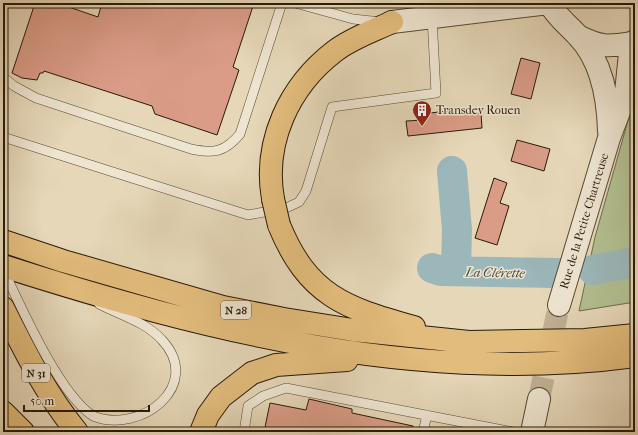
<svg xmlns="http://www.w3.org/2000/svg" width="638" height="435" font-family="'IM FELL French Canon',serif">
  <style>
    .green { fill: #b2bf90; stroke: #6e6c4c }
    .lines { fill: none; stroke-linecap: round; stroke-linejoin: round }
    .river { stroke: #9bb7ba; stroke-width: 30 }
    .building { fill: #da9c87; stroke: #291a07 }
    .tertiary-tunnel { stroke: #bfb195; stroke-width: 22; stroke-dasharray: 22 11; stroke-linecap: butt }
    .service-casing { stroke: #584933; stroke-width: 10 }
    .tertiary-casing { stroke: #584933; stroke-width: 24 }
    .trunk-casing { stroke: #291a07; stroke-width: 24 }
    .service { stroke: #eee5d1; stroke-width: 9 }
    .tertiary { stroke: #eee5d1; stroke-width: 22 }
    .trunk { stroke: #e2bc7c; stroke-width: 22 }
    .trunk-bridge-casing { stroke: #291a07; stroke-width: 24; stroke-linecap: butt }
    .trunk-bridge { stroke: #e2bc7c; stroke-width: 22 }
    .labels { text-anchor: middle; stroke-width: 3; stroke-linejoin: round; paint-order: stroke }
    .shield { fill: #eee5d1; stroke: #645744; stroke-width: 1 }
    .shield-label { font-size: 11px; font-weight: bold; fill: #291a07 }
    .poi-label { font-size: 12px; fill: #291a07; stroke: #eee5d1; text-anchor: start }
    .street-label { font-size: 12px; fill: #291a07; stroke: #eee5d1 }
    .water-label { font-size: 13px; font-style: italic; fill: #4b493d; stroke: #eee5d1 }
  </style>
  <rect width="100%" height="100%" fill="#e5d7b8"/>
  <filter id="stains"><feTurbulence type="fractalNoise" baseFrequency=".005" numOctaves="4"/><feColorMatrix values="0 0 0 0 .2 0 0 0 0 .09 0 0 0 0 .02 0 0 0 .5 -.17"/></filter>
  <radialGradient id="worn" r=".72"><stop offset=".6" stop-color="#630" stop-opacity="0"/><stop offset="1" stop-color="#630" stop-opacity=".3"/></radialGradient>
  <path class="green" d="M 635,96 L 635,302 L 579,311 L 595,237 Z"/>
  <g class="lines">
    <path class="river" d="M 452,171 L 457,230 L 456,270
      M 432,268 L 441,271 L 558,273
      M 593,270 L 635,262"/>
  </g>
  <path class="building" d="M 35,3 L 67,3 L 66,6 L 98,17 L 102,3 L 254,3 L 233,67 L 239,70 L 217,135 L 155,114 L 152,106 L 44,71 L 43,73 L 40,73 L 37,80 L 22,78 L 12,73 Z
    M 521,58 L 540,63 L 531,99 L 511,94 Z
    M 464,109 L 464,114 L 481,113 L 482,128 L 408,136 L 406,121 L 423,120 L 422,114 Z
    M 517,140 L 550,149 L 544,171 L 511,161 Z
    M 494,178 L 507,183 L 500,203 L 509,206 L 497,245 L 475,238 Z
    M 309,399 L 352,409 L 352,413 L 413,426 L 413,432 L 264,432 L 270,403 L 306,410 Z"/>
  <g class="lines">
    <path class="tertiary-tunnel" d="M 539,399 L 559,305"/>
    <defs>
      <path id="service" d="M 295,3 L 353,19 L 381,22
        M 3,77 L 14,86 L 36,98 L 191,149 C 214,154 225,152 240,134 L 282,3
        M 3,137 L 248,215 L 286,208 L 299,202 L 306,191 L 332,107 L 436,93 L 432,17
        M 3,269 C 21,307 59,394 93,416 C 141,435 204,385 162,340 C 146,322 120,315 99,304
        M 244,432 L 248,406 L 263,396 L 286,388 L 513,432
        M 423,432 L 427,415"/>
      <path id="tertiary" d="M 549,3 C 557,17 567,24 578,36 C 602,61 608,97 609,131
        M 392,22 L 549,3
        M 578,36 C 600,47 607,47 631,43
        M 559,305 L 609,138 L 626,93 L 631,43 L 635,41
        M 532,432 L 539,399"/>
      <path id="trunk" d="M 273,199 C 263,142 289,86 335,51 C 352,38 373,31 392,22
        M 279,225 C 308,296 345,308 414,327
        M 3,241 L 63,261 L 223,307 L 284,319 L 353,330 L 469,342 L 585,340 L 635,335
        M 3,266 C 207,331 419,385 635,356
        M 3,308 C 27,355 44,391 77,432
        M 3,412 L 23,432
        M 201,432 L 208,415 L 221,397 L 252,373 L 276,365 L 347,360"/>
    </defs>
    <use href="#service" class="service-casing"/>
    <use href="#tertiary" class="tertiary-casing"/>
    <use href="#trunk" class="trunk-casing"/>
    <use href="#service" class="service"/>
    <use href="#tertiary" class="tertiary"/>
    <use href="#trunk" class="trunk"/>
    <defs>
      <path id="trunk-bridge" d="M 273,199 L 279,225"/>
    </defs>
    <use href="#trunk-bridge" class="trunk-bridge-casing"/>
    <use href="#trunk-bridge" class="trunk-bridge"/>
  </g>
  <defs>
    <symbol id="building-pin" viewBox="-11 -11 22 30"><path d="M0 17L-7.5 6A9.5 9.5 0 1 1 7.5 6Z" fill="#8f2418" stroke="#eee5d1"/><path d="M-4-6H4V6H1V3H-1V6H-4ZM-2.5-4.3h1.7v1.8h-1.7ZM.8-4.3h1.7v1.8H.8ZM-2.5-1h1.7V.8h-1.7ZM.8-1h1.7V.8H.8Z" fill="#fff"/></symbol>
  </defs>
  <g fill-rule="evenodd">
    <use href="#building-pin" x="411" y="99" width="22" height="30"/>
  </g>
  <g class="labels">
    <g class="shield">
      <rect x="221" y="301" width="30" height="18" rx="3"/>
      <rect x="22" y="364" width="28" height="18" rx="3"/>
    </g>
    <g class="shield-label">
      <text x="236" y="314">N 28</text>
      <text x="36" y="377">N 31</text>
    </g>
    <g class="poi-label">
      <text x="436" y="114">Transdev Rouen</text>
    </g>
    <g class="street-label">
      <text transform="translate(584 221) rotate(-73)" y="4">Rue de la Petite Chartreuse</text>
    </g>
    <g class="water-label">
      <text transform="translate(495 272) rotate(1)" y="5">La Clérette</text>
    </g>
  </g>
  <rect width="638" height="435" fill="none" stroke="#e5d7b8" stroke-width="16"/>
  <rect x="4" y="4" width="630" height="427" fill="none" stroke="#291a07" stroke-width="2"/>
  <rect x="8" y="8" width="622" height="419" fill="none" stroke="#291a07"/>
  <path d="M24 405v6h125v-6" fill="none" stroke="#291a07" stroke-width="2"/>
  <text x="30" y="405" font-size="12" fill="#291a07" stroke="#eee5d1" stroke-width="3" paint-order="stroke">50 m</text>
  <rect width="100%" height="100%" filter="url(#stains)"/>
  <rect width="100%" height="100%" fill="url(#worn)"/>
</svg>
